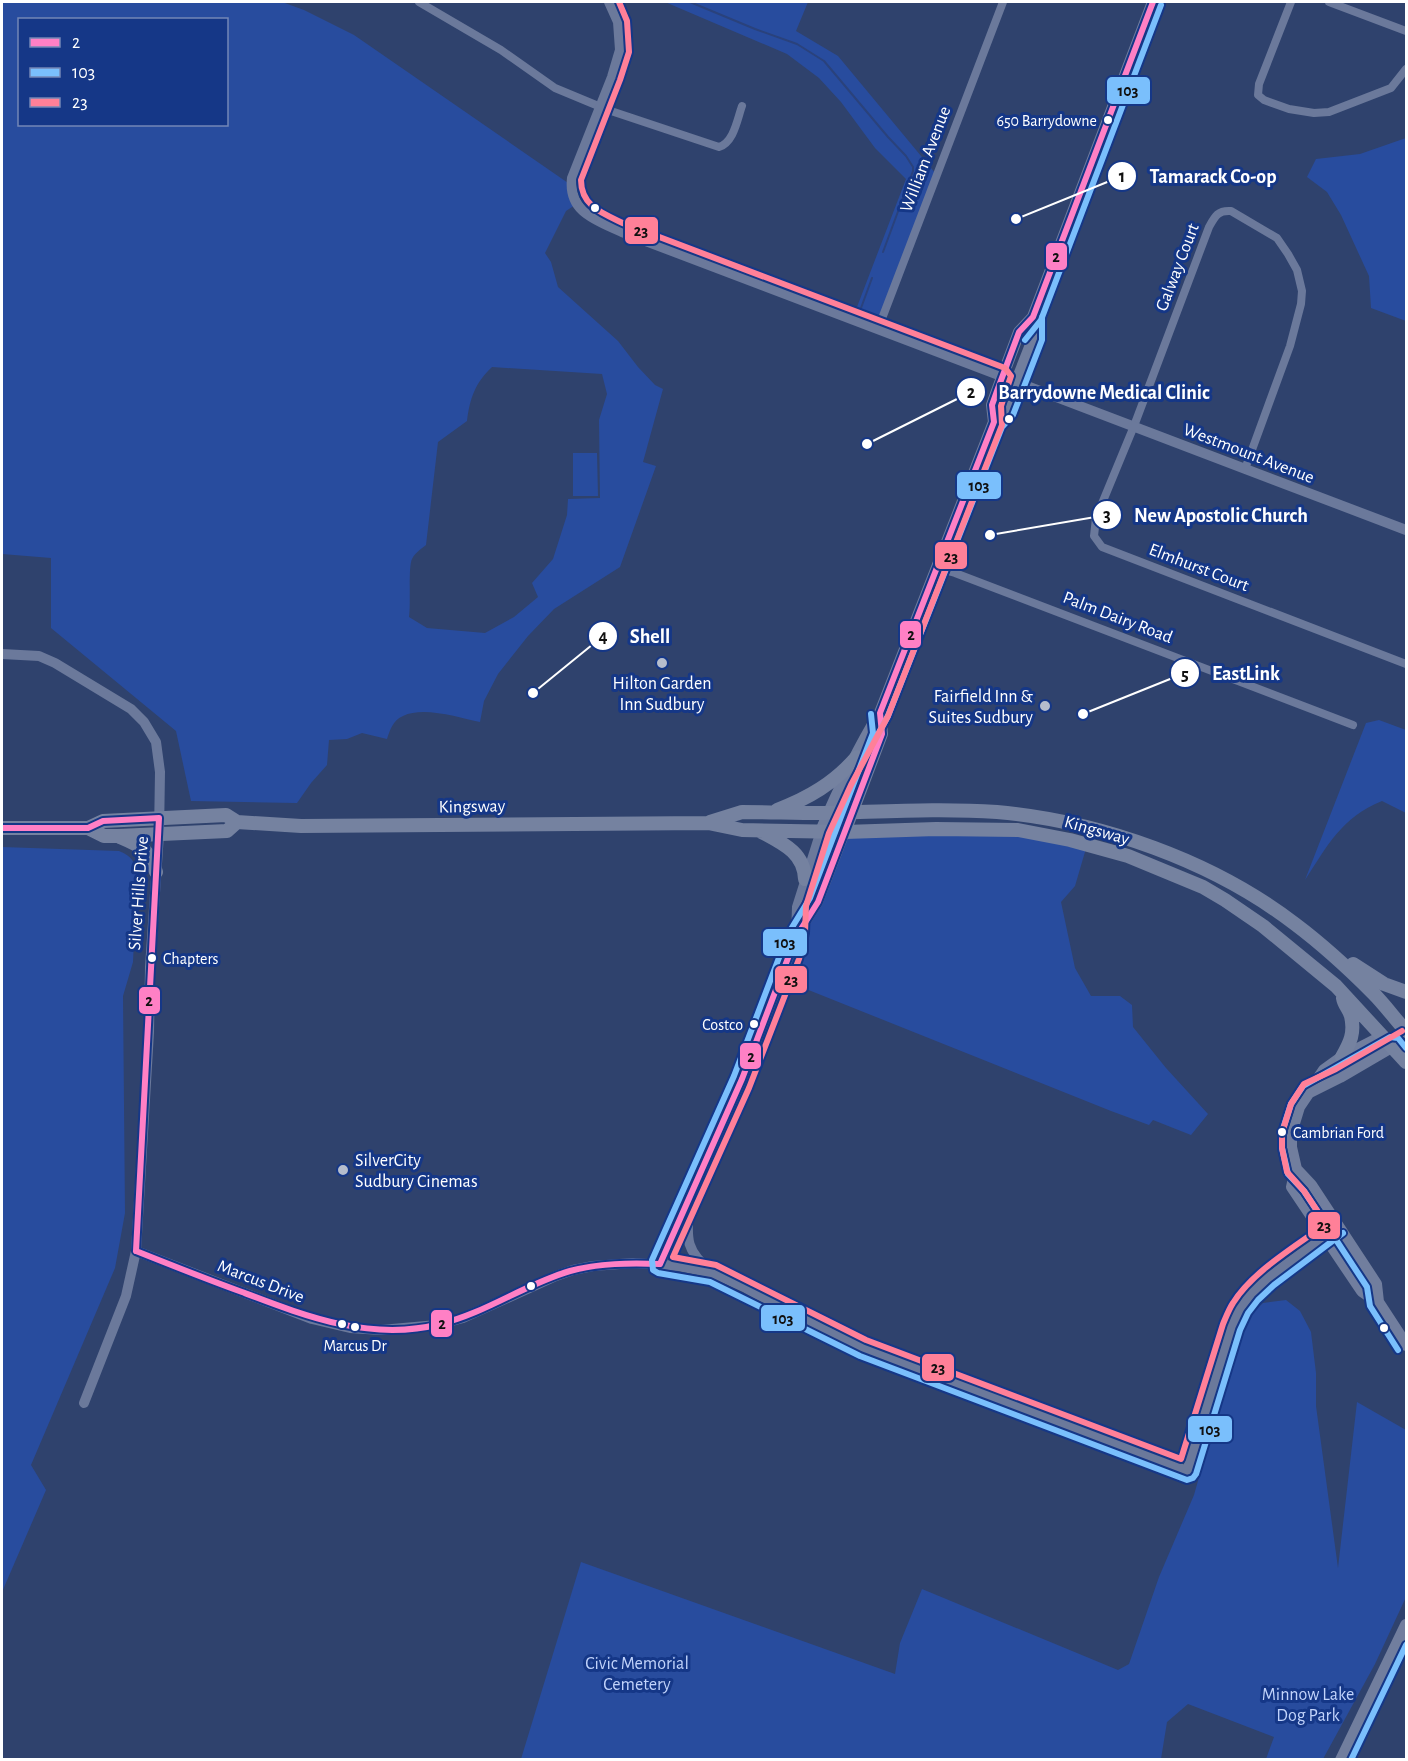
<svg xmlns="http://www.w3.org/2000/svg" width="1408" height="1761" font-family="'Alegreya Sans',sans-serif">
  <style>
    .green { fill: #284c9e; fill-rule: evenodd }
    .lines { fill: none; stroke-linecap: round; stroke-linejoin: round }
    .stream { stroke: #2a427c; stroke-width: 2 }
    .minor { stroke: #6b799b; stroke-width: 8 }
    .tertiary { stroke: #6b799b; stroke-width: 10 }
    .secondary { stroke: #717e9e; stroke-width: 12 }
    .primary { stroke: #7582a0; stroke-width: 14 }
    .bus-1-casing { stroke: #153787; stroke-width: 10 }
    .bus-2-casing { stroke: #153787; stroke-width: 10 }
    .bus-3-casing { stroke: #153787; stroke-width: 10 }
    .bus-1 { stroke: #ff80c5; stroke-width: 6 }
    .bus-2 { stroke: #7abffc; stroke-width: 6 }
    .bus-3 { stroke: #ff8098; stroke-width: 6 }
    .bus-dot { fill: #fff; stroke: #153787; stroke-width: 2 }
    .poi-dot { fill: #b6bdcc; stroke: #153787; stroke-width: 2 }
    .labels { text-anchor: middle; stroke-width: 6; stroke-linejoin: round; paint-order: stroke }
    .bus-label { font-size: 16px; fill: #fff; stroke: #153787; text-anchor: end }
    .street-label { font-size: 18px; fill: #fff; stroke: #153787 }
    .poi-label { font-size: 18px; fill: #fff; stroke: #153787 }
    .park-label { font-size: 18px; fill: #c1d3fb; stroke: #153787 }
    .leader { fill: none; stroke: #fff; stroke-width: 2 }
    .callout-dot { fill: #fff; stroke: #153787; stroke-width: 2 }
    .mark-label { font-size: 18px; text-anchor: middle; font-weight: bold; fill: #111 }
    .callout-label { font-size: 20px; text-anchor: middle; font-weight: bold; fill: #fff; stroke: #153787; stroke-width: 6; stroke-linejoin: round; paint-order: stroke }
    .line-badge { stroke: #153787; stroke-width: 2 }
    .pale-badge-label { font-size: 16px; text-anchor: middle; font-weight: bold; fill: #111 }
  </style>
  <rect width="100%" height="100%" fill="#2f426d"/>
  <path class="green" d="M 2,2 L 282,2 L 304,10 L 354,35 L 571,185 L 575,205 L 566,211 L 545,253 L 551,262 L 558,287 L 618,341 L 638,367 L 655,385 L 663,389 L 643,462 L 656,466 L 620,567 L 554,609 L 528,636 L 498,674 L 484,701 L 480,722 C 459,718 424,706 403,716 C 393,720 390,730 387,739 L 362,733 L 347,739 L 329,740 L 327,765 L 311,783 L 297,803 L 191,801 L 176,731 L 51,628 L 51,558 L 2,554 ZM 20,20 L 226,20 L 226,124 L 20,124 ZM 492,367 L 602,374 L 607,394 L 599,420 L 600,498 L 568,499 L 567,515 L 553,559 L 532,583 L 538,597 L 514,617 L 485,633 L 427,628 L 409,617 C 411,604 408,567 412,559 C 415,553 421,549 426,545 L 438,442 L 467,421 C 470,398 475,383 492,367 Z
    M 665,2 L 808,2 L 796,31 L 838,56 L 936,174 L 877,329 L 852,320 L 906,179 L 875,148 L 841,102 L 819,78 L 787,54 Z
    M 1406,138 L 1406,321 L 1371,308 L 1369,276 L 1341,215 L 1327,192 L 1307,177 L 1316,159 L 1360,154 Z
    M 573,453 L 597,453 L 598,496 L 573,496 Z
    M 1379,720 L 1406,730 L 1406,813 L 1382,801 C 1341,818 1328,845 1305,880 L 1366,723 Z
    M 967,830 L 1087,845 L 1075,886 L 1061,902 L 1075,968 L 1091,996 L 1120,996 L 1132,1005 L 1133,1027 L 1166,1068 L 1208,1114 L 1191,1135 L 1153,1120 L 1149,1125 L 1111,1111 L 781,979 L 819,903 L 845,832 Z
    M 2,847 L 119,851 C 131,856 134,860 137,873 L 133,962 L 123,996 L 125,1213 L 115,1268 L 31,1465 L 46,1490 L 2,1592 Z
    M 1286,1300 L 1300,1311 L 1311,1332 L 1316,1373 L 1316,1406 L 1338,1568 L 1357,1402 L 1406,1430 L 1406,1597 L 1375,1664 L 1323,1759 L 1266,1759 L 1274,1737 L 1188,1704 L 1167,1722 L 1161,1759 L 521,1759 L 581,1562 L 895,1674 L 900,1643 L 922,1589 L 1118,1670 L 1129,1664 L 1159,1577 L 1194,1495 L 1236,1346 L 1248,1317 L 1263,1303 Z"/>
  <g class="lines">
    <path class="stream" d="M 690,2 L 755,29 L 797,44 L 824,61 L 888,137 L 906,156 L 913,167 L 913,171 L 883,252
      M 861,308 L 872,278"/>
    <path class="minor" d="M 419,2 L 501,50 L 555,88 L 608,110 L 719,147 C 734,142 737,120 742,106
      M 1291,2 L 1259,84 L 1258,95 L 1264,100 L 1289,109 L 1314,113 L 1329,112 L 1391,88 L 1406,69
      M 1329,2 L 1406,31
      M 878,329 L 1003,2
      M 1245,469 L 1290,346 L 1301,304 L 1302,291 L 1297,270 L 1288,254 L 1277,238 L 1231,211 C 1218,210 1215,216 1209,227 L 1134,426 L 1096,518 L 1094,536 L 1102,547 L 1406,664
      M 937,568 L 955,573 L 1353,725"/>
    <path class="tertiary" d="M 609,2 L 618,22 L 620,50 L 612,77 L 572,178 C 568,212 596,220 622,232 L 1406,530
      M 2,654 L 39,656 L 55,663 L 131,709 L 144,722 L 156,742 L 160,772 L 159,834 L 150,967 L 149,1032 L 136,1251 L 126,1296 L 84,1403
      M 796,935 L 797,907 L 821,831
      M 689,1208 C 686,1239 686,1252 712,1272
      M 136,1251 L 312,1319 L 350,1328 L 381,1330 L 437,1325 L 463,1318 L 556,1276 L 573,1270 L 593,1266 L 633,1263 L 679,1266 L 713,1273 L 746,1288 L 820,1328 L 863,1348 L 1187,1471 L 1232,1327 L 1240,1308 L 1251,1294 L 1268,1278 L 1338,1226
      M 660,1264 L 742,1079 L 796,937 L 818,902 L 845,832"/>
    <path class="secondary" d="M 994,422 L 992,405 L 997,391 L 1019,332 L 1033,317 L 1153,2
      M 821,831 C 838,791 857,750 880,713 L 994,422 L 1005,411 L 1034,337 L 1033,317
      M 845,832 L 882,734 L 880,713
      M 1383,1036 L 1342,1057 L 1324,1070 L 1299,1107 L 1291,1133 L 1291,1147 L 1296,1169 L 1292,1187 L 1362,1291 L 1378,1302 L 1406,1345
      M 1310,1092 L 1340,1077 L 1393,1046
      M 1296,1169 L 1311,1185 L 1376,1284 L 1378,1302
      M 1341,1760 L 1406,1625"/>
    <path class="primary" d="M 777,810 C 809,798 834,783 857,757
      M 710,822 L 742,812 C 768,812 794,813 820,813 C 878,812 938,808 997,812 C 1100,821 1213,861 1295,924 C 1323,945 1349,969 1373,993 C 1385,1005 1395,1019 1406,1031
      M 2,828 L 88,828 L 104,836 L 118,836 L 227,831 L 237,822
      M 88,828 L 103,821 L 226,815 L 237,822 L 301,826 L 708,823 L 742,830 L 845,832 L 936,829 L 1018,830 L 1070,840 L 1128,856 L 1203,887 L 1225,900 L 1263,926 L 1336,986 L 1406,1062
      M 760,831 C 782,843 804,852 805,879
      M 120,837 C 141,846 149,849 156,872
      M 1353,964 L 1384,984 L 1406,992
      M 1342,1057 C 1350,1043 1355,1033 1351,1016 C 1349,1009 1344,1005 1343,998"/>
    <defs>
      <path id="bus-1" d="M 2,828 L 88,828 L 103,821 L 159,818 L 136,1251
        M 136,1251 C 171,1265 206,1279 242,1292 C 305,1316 371,1342 440,1324 C 486,1313 525,1284 570,1271 C 599,1263 630,1263 660,1264
        M 660,1264 L 742,1079 L 796,937 L 818,902 L 882,734 L 880,713 L 994,422 L 992,405 L 997,391 L 1019,332 L 1033,317 L 1153,2"/>
      <path id="bus-2" d="M 1025,340 L 1041,320 L 1161,5
        M 871,714 L 873,733 L 810,898 L 788,934 L 734,1076 L 652,1260 L 653,1270 L 658,1273 L 710,1282 L 860,1356 L 1187,1480 L 1193,1478 L 1196,1474 L 1240,1330 L 1248,1313 L 1258,1300 L 1274,1285 L 1343,1233
        M 876,738 L 888,716 L 1002,427 L 1013,415 L 1042,340 L 1042,317
        M 1398,1350 L 1370,1306 L 1367,1287 L 1304,1191 L 1288,1174 L 1282,1148 L 1282,1132 L 1291,1104 L 1303,1086 L 1390,1037 L 1398,1038 L 1406,1048
        M 1351,1760 L 1406,1645"/>
      <path id="bus-3" d="M 619,2 L 627,21 L 629,52 L 620,80 L 581,180 C 581,207 604,214 625,224 L 1005,368 L 1011,376 L 1001,406 L 1002,425 L 888,716 L 851,785 L 829,833 L 806,906 L 805,933 L 799,959 L 749,1088 L 673,1257 L 716,1265 L 866,1340 L 1181,1459 L 1223,1324 C 1226,1317 1229,1309 1233,1303 C 1253,1271 1296,1246 1326,1224 L 1304,1191 L 1287,1172 L 1282,1148 L 1282,1133 L 1291,1104 L 1304,1084 L 1336,1069 L 1402,1031"/>
    </defs>
    <use href="#bus-1" class="bus-1-casing"/>
    <use href="#bus-2" class="bus-2-casing"/>
    <use href="#bus-3" class="bus-3-casing"/>
    <use href="#bus-1" class="bus-1"/>
    <use href="#bus-2" class="bus-2"/>
    <use href="#bus-3" class="bus-3"/>
  </g>
  <g class="bus-dot">
    <circle cx="1108" cy="120" r="5"/>
    <circle cx="595" cy="208" r="5"/>
    <circle cx="1009" cy="419" r="5"/>
    <circle cx="152" cy="958" r="5"/>
    <circle cx="754" cy="1024" r="5"/>
    <circle cx="1282" cy="1132" r="5"/>
    <circle cx="531" cy="1286" r="5"/>
    <circle cx="342" cy="1324" r="5"/>
    <circle cx="355" cy="1327" r="5"/>
    <circle cx="1384" cy="1328" r="5"/>
  </g>
  <g class="poi-dot">
    <circle cx="662" cy="663" r="6"/>
    <circle cx="1045" cy="706" r="6"/>
    <circle cx="343" cy="1170" r="6"/>
  </g>
  <g class="labels">
    <g class="bus-label">
      <text x="1097" y="126">650 Barrydowne</text>
      <text x="163" y="964" text-anchor="start">Chapters</text>
      <text x="743" y="1030">Costco</text>
      <text x="1293" y="1138" text-anchor="start">Cambrian Ford</text>
      <text x="355" y="1351" text-anchor="middle">Marcus Dr</text>
    </g>
    <g class="street-label">
      <text transform="translate(925 159) rotate(-69)" y="6">William Avenue</text>
      <text transform="translate(1177 267) rotate(-69)" y="6">Galway Court</text>
      <text transform="translate(1249 453) rotate(21)" y="6">Westmount Avenue</text>
      <text transform="translate(1199 567) rotate(21)" y="6">Elmhurst Court</text>
      <text transform="translate(1118 617) rotate(21)" y="6">Palm Dairy Road</text>
      <text transform="translate(472 806) rotate(-1)" y="6">Kingsway</text>
      <text transform="translate(1097 830) rotate(16)" y="6">Kingsway</text>
      <text transform="translate(138 893) rotate(-86)" y="6">Silver Hills Drive</text>
      <text transform="translate(261 1281) rotate(21)" y="6">Marcus Drive</text>
    </g>
    <g class="poi-label">
      <text x="662" y="689">Hilton Garden<tspan x="662" dy="21">Inn Sudbury</tspan></text>
      <text x="1033" y="702" text-anchor="end">Fairfield Inn &amp;<tspan x="1033" dy="21">Suites Sudbury</tspan></text>
      <text x="355" y="1166" text-anchor="start">SilverCity<tspan x="355" dy="21">Sudbury Cinemas</tspan></text>
    </g>
    <g class="park-label">
      <text x="637" y="1669">Civic Memorial<tspan x="637" dy="21">Cemetery</tspan></text>
      <text x="1308" y="1700">Minnow Lake<tspan x="1308" dy="21">Dog Park</tspan></text>
    </g>
  </g>
  <path class="leader" d="M1016 219L1122 176M867 444L971 392M990 535L1107 515M533 693L603 636M1083 714L1185 673"/>
  <g class="callout-dot">
    <circle cx="1016" cy="219" r="6"/>
    <circle cx="867" cy="444" r="6"/>
    <circle cx="990" cy="535" r="6"/>
    <circle cx="533" cy="693" r="6"/>
    <circle cx="1083" cy="714" r="6"/>
    <circle cx="1122" cy="176" r="15"/>
    <circle cx="971" cy="392" r="15"/>
    <circle cx="1107" cy="515" r="15"/>
    <circle cx="603" cy="636" r="15"/>
    <circle cx="1185" cy="673" r="15"/>
  </g>
  <g class="mark-label">
    <text x="1122" y="182">1</text>
    <text x="971" y="398">2</text>
    <text x="1107" y="521">3</text>
    <text x="603" y="642">4</text>
    <text x="1185" y="680">5</text>
  </g>
  <g class="callout-label">
    <text x="1213" y="183">Tamarack Co-op</text>
    <text x="1104" y="399">Barrydowne Medical Clinic</text>
    <text x="1221" y="522">New Apostolic Church</text>
    <text x="650" y="643">Shell</text>
    <text x="1246" y="680">EastLink</text>
  </g>
  <g class="line-badge">
    <rect x="1106" y="76" width="45" height="29" rx="6" fill="#7abffc"/>
    <rect x="624" y="216" width="35" height="29" rx="6" fill="#ff8098"/>
    <rect x="1045" y="242" width="23" height="29" rx="6" fill="#ff80c5"/>
    <rect x="956" y="471" width="46" height="29" rx="6" fill="#7abffc"/>
    <rect x="934" y="541" width="34" height="29" rx="6" fill="#ff8098"/>
    <rect x="899" y="620" width="23" height="29" rx="6" fill="#ff80c5"/>
    <rect x="762" y="928" width="46" height="29" rx="6" fill="#7abffc"/>
    <rect x="774" y="965" width="34" height="29" rx="6" fill="#ff8098"/>
    <rect x="138" y="986" width="23" height="29" rx="6" fill="#ff80c5"/>
    <rect x="739" y="1042" width="23" height="28" rx="6" fill="#ff80c5"/>
    <rect x="1307" y="1211" width="34" height="29" rx="6" fill="#ff8098"/>
    <rect x="760" y="1304" width="46" height="28" rx="6" fill="#7abffc"/>
    <rect x="430" y="1309" width="23" height="29" rx="6" fill="#ff80c5"/>
    <rect x="921" y="1353" width="34" height="29" rx="6" fill="#ff8098"/>
    <rect x="1187" y="1415" width="46" height="28" rx="6" fill="#7abffc"/>
  </g>
  <g class="pale-badge-label">
    <text x="1128" y="96">103</text>
    <text x="641" y="236">23</text>
    <text x="1056" y="262">2</text>
    <text x="979" y="491">103</text>
    <text x="951" y="562">23</text>
    <text x="911" y="640">2</text>
    <text x="785" y="948">103</text>
    <text x="791" y="985">23</text>
    <text x="149" y="1006">2</text>
    <text x="751" y="1062">2</text>
    <text x="1324" y="1231">23</text>
    <text x="783" y="1324">103</text>
    <text x="442" y="1329">2</text>
    <text x="938" y="1373">23</text>
    <text x="1210" y="1435">103</text>
  </g>
  <rect width="1408" height="1761" fill="none" stroke="#ffffff" stroke-width="6"/>
  <rect x="18" y="18" width="210" height="108" fill="#153787" stroke="#7387b7" stroke-width="1.5"/>
  <rect x="30" y="38" width="30" height="9" fill="#ff80c5" stroke="#7387b7" stroke-width="1.5"/>
  <text x="72" y="48" font-size="18" fill="#ffffff">2</text>
  <rect x="30" y="68" width="30" height="9" fill="#7abffc" stroke="#7387b7" stroke-width="1.5"/>
  <text x="72" y="78" font-size="18" fill="#ffffff">103</text>
  <rect x="30" y="98" width="30" height="9" fill="#ff8098" stroke="#7387b7" stroke-width="1.5"/>
  <text x="72" y="108" font-size="18" fill="#ffffff">23</text>
</svg>
